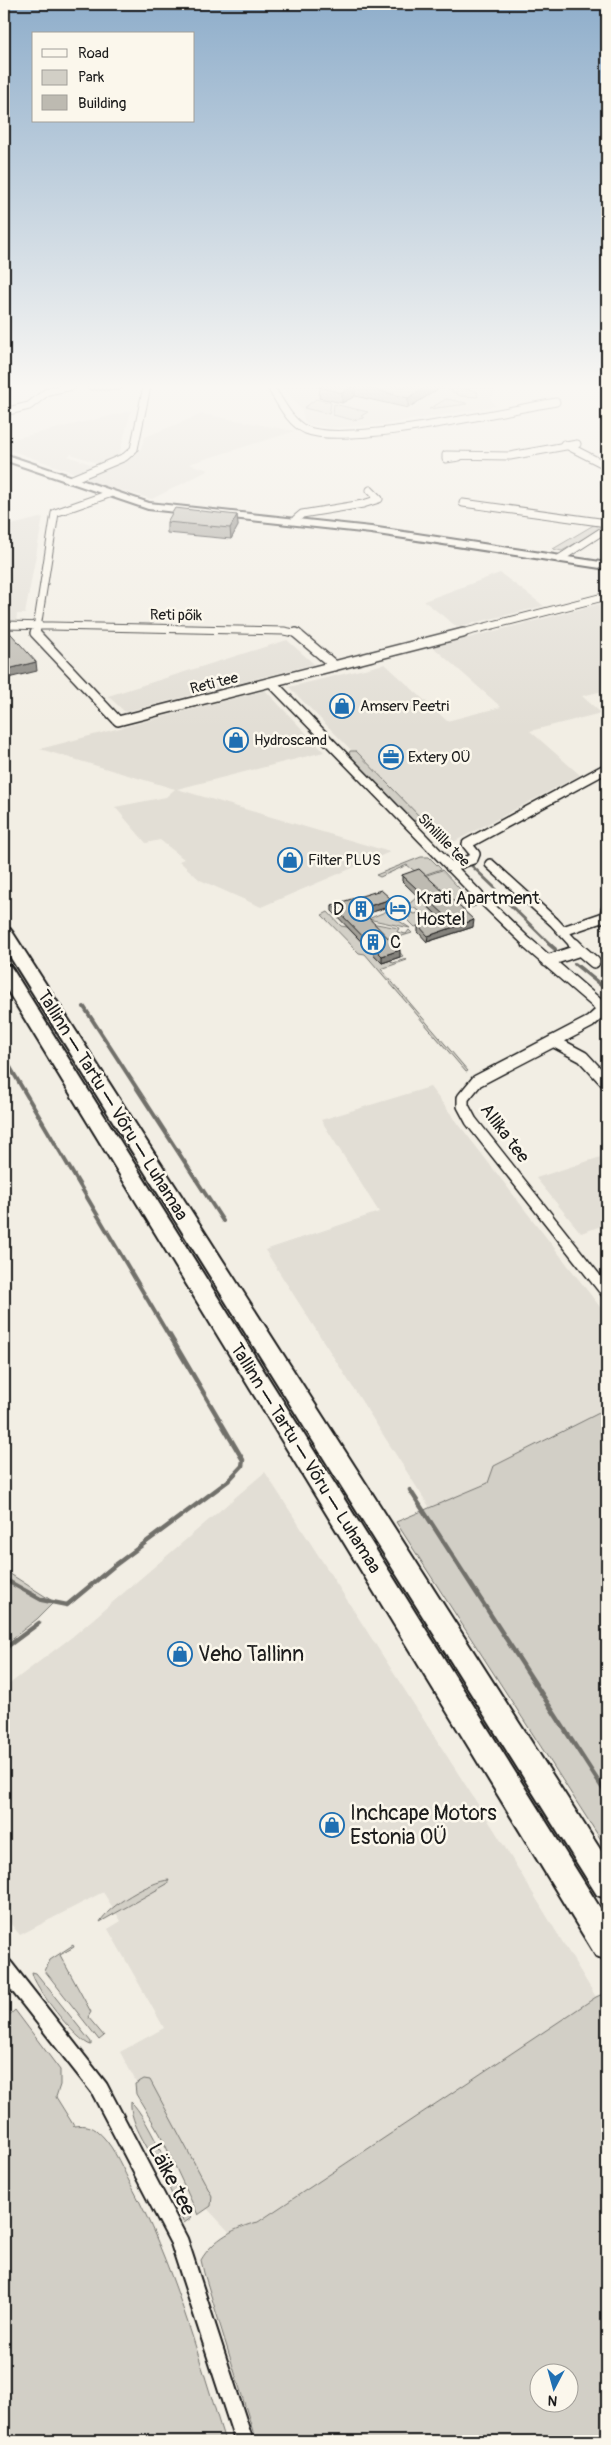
<svg xmlns="http://www.w3.org/2000/svg" width="611" height="2445" font-family="Pangolin,sans-serif">
  <style>
    .built { fill: #e2ded5 }
    .green { fill: #d2cfc6; stroke: #777671; fill-rule: evenodd }
    .lines { fill: none; stroke-linecap: round; stroke-linejoin: round }
    .stream-far2 { stroke: #716f6b; stroke-width: 3 }
    .stream-far1 { stroke: #716f6b; stroke-width: 4 }
    .stream { stroke: #716f6b; stroke-width: 4.5 }
    .street-far3-casing { stroke: #1c1c1c; stroke-width: 9 }
    .street-far2-casing { stroke: #1c1c1c; stroke-width: 12 }
    .street-far1-casing { stroke: #1c1c1c; stroke-width: 14 }
    .street-casing { stroke: #1c1c1c; stroke-width: 21 }
    .secondary-casing { stroke: #1c1c1c; stroke-width: 4 }
    .highway-casing { stroke: #1c1c1c; stroke-width: 4 }
    .street-far3 { stroke: #fbf7ec; stroke-width: 7 }
    .street-far2 { stroke: #fbf7ec; stroke-width: 9 }
    .street-far1 { stroke: #fbf7ec; stroke-width: 11 }
    .street { stroke: #fbf7ec; stroke-width: 17 }
    .secondary { fill: #fbf7ec; fill-rule: evenodd }
    .highway { fill: #fbf7ec; fill-rule: evenodd }
    .wall { fill: #a3a098; stroke: #1c1c1c }
    .shaded-wall { fill: #84827c; stroke: #1c1c1c }
    .building { fill: #bdbab1; stroke: #1c1c1c }
    .labels { text-anchor: middle; stroke-width: 5; stroke-linejoin: round; paint-order: stroke }
    .far-street-label { font-size: 15px; fill: #1c1c1c; stroke: #fbf7ec }
    .far-poi-label { font-size: 15px; fill: #1c1c1c; stroke: #fbf7ec; text-anchor: start }
    .poi-label { font-size: 18px; fill: #1c1c1c; stroke: #fbf7ec; text-anchor: start }
    .street-label { font-size: 18px; fill: #1c1c1c; stroke: #fbf7ec }
    .near-poi-label { font-size: 21px; fill: #1c1c1c; stroke: #fbf7ec; text-anchor: start }
    .near-street-label { font-size: 21px; fill: #1c1c1c; stroke: #fbf7ec }
  </style>
  <rect width="100%" height="100%" fill="#f2eee4"/>
  <filter id="ink" filterUnits="userSpaceOnUse"><feTurbulence type="fractalNoise" baseFrequency=".02" numOctaves="2"/><feDisplacementMap in="SourceGraphic" scale="10" xChannelSelector="R" yChannelSelector="G"/><feConvolveMatrix kernelMatrix="1 2 1 2 8 2 1 2 1" color-interpolation-filters="sRGB"/></filter>
  <g filter="url(#ink)">
    <path class="built" d="M 282,386 L 491,386 L 496,391 L 490,399 L 496,406 L 386,424 L 330,428 L 308,424 L 304,420 L 302,411 Z
      M 131,411 L 119,455 L 100,464 L 71,454 L 68,456 L 93,465 L 75,473 L 4,448 L 4,441 Z
      M 202,414 L 295,431 L 189,464 L 209,470 L 152,499 L 84,480 L 140,450 L 145,437 Z
      M 43,517 L 25,614 L 17,614 L 16,621 L 4,622 L 4,527 Z
      M 500,573 L 544,606 L 457,627 L 424,601 Z
      M 607,602 L 607,690 L 582,696 L 601,713 L 530,731 L 580,775 L 446,846 L 289,687 L 385,664 L 447,721 L 501,707 L 433,647 Z
      M 287,640 L 314,664 L 125,712 L 108,696 Z
      M 265,690 L 324,752 L 177,789 L 390,852 L 261,907 L 200,880 L 179,861 L 184,859 L 160,840 L 146,843 L 115,807 L 166,797 L 175,789 L 40,749 Z
      M 430,1087 L 607,1316 L 607,1409 L 494,1466 L 488,1483 L 430,1508 L 265,1250 L 379,1212 L 321,1120 Z
      M 607,1155 L 607,1224 L 581,1233 L 536,1178 Z
      M 265,1472 L 495,1831 L 596,1997 L 499,2064 L 234,2237 L 202,2203 L 120,2052 L 164,2028 L 108,1929 L 121,1921 L 103,1892 L 20,1935 L 4,1916 L 4,1688 L 72,1637 Z"/>
    <path class="green" d="M 450,386 L 477,391 L 478,397 L 460,396 L 448,389 Z
      M 316,399 L 331,403 L 329,414 L 304,408 Z
      M 446,399 L 466,403 L 467,404 L 429,409 Z
      M 334,404 L 368,412 L 361,416 L 364,418 L 353,420 L 333,415 Z
      M 597,523 L 602,528 L 562,551 L 553,549 Z
      M 350,751 L 356,751 L 424,821 L 411,820 L 348,756 Z
      M 421,857 L 429,857 L 441,869 L 421,876 L 407,865 L 380,877 L 376,875 Z
      M 442,870 L 476,906 L 458,912 L 421,877 Z
      M 417,897 L 440,918 L 435,919 L 408,905 Z
      M 392,909 L 396,914 L 396,919 L 410,928 L 368,919 Z
      M 406,911 L 415,914 L 420,912 L 433,920 L 415,927 L 409,921 L 410,915 Z
      M 328,912 L 341,926 L 347,927 L 382,963 L 390,960 L 393,963 L 406,959 L 407,960 L 381,969 L 468,1071 L 466,1072 L 365,954 L 359,953 L 322,915 Z
      M 365,922 L 399,928 L 397,932 L 406,934 L 409,930 L 412,933 L 389,940 L 403,956 L 400,957 Z
      M 4,948 L 52,1025 L 51,1030 L 4,955 Z
      M 607,1409 L 607,1849 L 396,1522 L 488,1483 L 494,1466 Z
      M 4,1570 L 54,1602 L 37,1619 L 4,1645 Z
      M 169,1880 L 167,1884 L 100,1922 C 108,1906 151,1881 169,1880 Z
      M 73,1945 L 74,1947 L 60,1955 L 91,2012 L 88,2017 L 104,2036 L 99,2040 L 45,1971 L 50,1960 Z
      M 32,1972 L 36,1973 L 91,2042 L 91,2045 C 77,2042 33,1986 32,1972 Z
      M 605,1993 L 607,1996 L 607,2441 L 256,2441 L 204,2273 L 201,2260 C 213,2239 236,2227 258,2222 L 596,1997 ZM 538,2372 L 568,2372 L 568,2402 L 538,2402 Z
      M 15,2010 L 60,2070 L 60,2085 L 56,2097 L 74,2126 C 82,2125 89,2125 96,2130 C 112,2143 120,2163 129,2181 C 173,2263 197,2352 225,2441 L 4,2441 L 4,2020 Z
      M 144,2079 L 150,2080 L 212,2196 L 211,2206 L 198,2215 L 160,2134 L 136,2094 L 135,2084 Z
      M 131,2102 C 147,2115 181,2195 191,2218 L 184,2223 C 177,2206 170,2189 162,2173 C 152,2154 129,2123 131,2102 Z"/>
    <g class="lines">
      <path class="stream-far2" d="M 458,852 L 464,857
        M 472,866 L 495,888
        M 505,900 L 551,945"/>
      <path class="stream-far1" d="M 549,944 L 555,949
        M 575,964 L 607,990
        M 84,1007 L 223,1221
        M 4,1057 L 169,1336"/>
      <path class="stream" d="M 410,1490 L 607,1795
        M 4,1579 L 42,1600 L 67,1605 L 114,1566 L 228,1481 L 242,1466 L 243,1460 L 169,1334
        M 4,1649 L 39,1623"/>
      <defs>
        <path id="street-far3" d="M 91,386 L 118,386
          M 270,386 C 280,401 289,422 306,430 C 345,447 508,410 556,402
          M 4,412 L 29,406 L 48,391 L 72,386
          M 564,444 L 607,466
          M 459,457 L 446,459 L 446,455 L 510,456 L 577,444
          M 70,480 L 125,457 L 134,449 L 147,386
          M 463,503 L 607,523
          M 296,519 L 302,514 L 363,504 L 379,499 L 370,490
          M 559,559 L 607,528
          M 4,625 L 284,631 L 299,634
          M 36,634 L 55,513 L 109,494
          M 458,634 L 607,596"/>
        <path id="street-far2" d="M 35,633 L 118,721 L 463,633
          M 296,633 L 335,666
          M 271,682 L 480,897 L 530,945
          M 490,864 L 554,922 L 575,945
          M 450,867 L 473,859 L 475,854 L 467,844 L 607,768
          M 563,931 L 604,917 L 607,908"/>
        <path id="street-far1" d="M 528,944 L 599,1005 L 601,1012 L 590,1022 L 477,1081 L 463,1098 L 463,1106 L 471,1121 L 607,1293
          M 574,944 L 580,950
          M 547,961 L 580,950 L 594,962
          M 553,1041 L 583,1057 L 607,1083"/>
        <path id="street" d="M 4,1967 L 99,2088 L 179,2241 L 244,2441"/>
        <path id="secondary" d="M 4,454 L 149,503 L 371,527 L 607,563 L 607,569 L 371,533 L 148,509 L 4,460 Z"/>
        <path id="highway" d="M 4,928 L 10,929 L 13,933 L 607,1860 L 607,1899 L 597,1895 L 4,947 Z
          M 4,965 L 10,966 L 13,970 L 607,1919 L 607,1960 L 596,1956 L 4,985 Z"/>
      </defs>
      <use href="#street-far3" class="street-far3-casing"/>
      <use href="#street-far2" class="street-far2-casing"/>
      <use href="#street-far1" class="street-far1-casing"/>
      <use href="#street" class="street-casing"/>
      <use href="#secondary" class="secondary-casing"/>
      <use href="#highway" class="highway-casing"/>
      <use href="#street-far3" class="street-far3"/>
      <use href="#street-far2" class="street-far2"/>
      <use href="#street-far1" class="street-far1"/>
      <use href="#street" class="street"/>
      <use href="#secondary" class="secondary"/>
      <use href="#highway" class="highway"/>
    </g>
    <path class="wall" d="M 320,386 L 443,386 L 408,408 L 355,396 L 342,403 L 319,398 Z
      M 237,515 L 238,526 L 231,539 L 167,533 L 167,522 Z
      M 402,875 L 473,927 L 427,942 L 418,932 L 418,925 L 440,918 L 402,881 Z
      M 391,899 L 391,906 L 365,914 L 400,957 L 382,963 L 332,911 L 332,905 Z"/>
    <path class="shaded-wall" d="M 353,386 L 355,386 L 355,396 L 342,403 L 342,393 Z
      M 427,386 L 443,386 L 408,408 L 408,398 Z
      M 237,515 L 238,526 L 231,539 L 230,528 Z
      M 36,662 L 37,671 L 4,679 L 4,670 Z
      M 391,899 L 391,906 L 360,916 L 360,909 Z
      M 474,920 L 473,927 L 427,942 L 428,936 Z
      M 400,950 L 400,957 L 382,963 L 382,956 Z"/>
    <path class="building" d="M 321,386 L 353,386 L 342,393 L 319,387 Z
      M 359,386 L 427,386 L 408,398 Z
      M 175,508 L 237,515 L 230,528 L 167,522 Z
      M 4,626 L 36,662 L 4,670 Z
      M 419,869 L 474,920 L 428,936 L 418,925 L 446,916 L 402,875 Z
      M 381,890 L 391,899 L 360,909 L 400,950 L 382,956 L 332,905 Z"/>
  </g>
  <linearGradient id="sky" x2="0" y2="1"><stop stop-color="#8faecb"/><stop offset="0.53" stop-color="#f9f7f3"/><stop offset="1" stop-color="#f9f7f3" stop-opacity="0"/></linearGradient>
  <rect width="611" height="729" fill="url(#sky)"/>
  <defs>
    <symbol id="shop-ring" viewBox="-11 -11 22 22"><circle r="9.5" fill="#fbf7ec" stroke="#1f6fb2" stroke-width="1.5"/><path d="M-5-2.5h2.3a2.7 3.5 0 0 1 5.4 0H5L5.5 6h-11ZM-1.5-2.5h3a1.5 2.3 0 0 0-3 0Z" fill="#1f6fb2"/></symbol>
    <symbol id="office-ring" viewBox="-11 -11 22 22"><circle r="9.5" fill="#fbf7ec" stroke="#1f6fb2" stroke-width="1.5"/><path d="M-6-3h4V-5.5h4V-3h4V5H-6ZM-1-4.5V-3h2v-1.5ZM-6 0V1H6V0Z" fill="#1f6fb2"/></symbol>
    <symbol id="hotel-ring" viewBox="-11 -11 22 22"><circle r="9.5" fill="#fbf7ec" stroke="#1f6fb2" stroke-width="1.5"/><path d="M-6-4.5h1.5V1H6V5H4.5V3h-9V5H-6ZM-4 0a1.8 1.8 0 1 1 3.6 0ZM.5 0V-2.5h3Q6-2.5 6 0Z" fill="#1f6fb2"/></symbol>
    <symbol id="building-ring" viewBox="-11 -11 22 22"><circle r="9.5" fill="#fbf7ec" stroke="#1f6fb2" stroke-width="1.5"/><path d="M-4-6H4V6H1V3H-1V6H-4ZM-2.5-4.3h1.7v1.8h-1.7ZM.8-4.3h1.7v1.8H.8ZM-2.5-1h1.7V.8h-1.7ZM.8-1h1.7V.8H.8Z" fill="#1f6fb2"/></symbol>
  </defs>
  <g fill-rule="evenodd">
    <use href="#shop-ring" x="328" y="692" width="28" height="28"/>
    <use href="#shop-ring" x="222" y="726" width="28" height="28"/>
    <use href="#office-ring" x="377" y="743" width="28" height="28"/>
    <use href="#shop-ring" x="276" y="846" width="28" height="28"/>
    <use href="#hotel-ring" x="384" y="894" width="28" height="28"/>
    <use href="#building-ring" x="347" y="895" width="28" height="28"/>
    <use href="#building-ring" x="359" y="928" width="28" height="28"/>
    <use href="#shop-ring" x="166" y="1640" width="28" height="28"/>
    <use href="#shop-ring" x="318" y="1811" width="28" height="28"/>
  </g>
  <g class="labels">
    <g class="far-street-label">
      <text transform="translate(176 615) rotate(1)" y="5">Reti põik</text>
      <text transform="translate(214 683) rotate(-14)" y="5">Reti tee</text>
      <text transform="translate(444 840) rotate(46)" y="5">Sinilille tee</text>
    </g>
    <g class="far-poi-label">
      <text x="360" y="711">Amserv Peetri</text>
      <text x="254" y="745">Hydroscand</text>
      <text x="408" y="762">Extery OÜ</text>
      <text x="308" y="865">Filter PLUS</text>
    </g>
    <g class="poi-label">
      <text x="416" y="904">Krati Apartment<tspan x="416" dy="21">Hostel</tspan></text>
      <text x="344" y="915" text-anchor="end">D</text>
      <text x="390" y="948">C</text>
    </g>
    <g class="street-label">
      <text transform="translate(113 1105) rotate(58)" y="6">Tallinn — Tartu — Võru — Luhamaa</text>
      <text transform="translate(505 1133) rotate(53)" y="6">Allika tee</text>
      <text transform="translate(306 1458) rotate(58)" y="6">Tallinn — Tartu — Võru — Luhamaa</text>
    </g>
    <g class="near-poi-label">
      <text x="198" y="1661">Veho Tallinn</text>
      <text x="350" y="1820">Inchcape Motors<tspan x="350" dy="24">Estonia OÜ</tspan></text>
    </g>
    <g class="near-street-label">
      <text transform="translate(172 2179) rotate(62)" y="7">Läike tee</text>
    </g>
  </g>
  <rect width="611" height="2445" fill="none" stroke="#fbf7ec" stroke-width="20"/>
  <rect x="10" y="10" width="591" height="2425" fill="none" stroke="#1c1c1c" stroke-width="2" filter="url(#ink)"/>
  <rect x="32" y="32" width="162" height="90" fill="#fbf7ec" stroke="#a29f99"/>
  <rect x="42" y="49" width="25" height="8" fill="#fbf7ec" stroke="#a29f99"/>
  <text x="78" y="58" font-size="15" fill="#1c1c1c">Road</text>
  <rect x="42" y="70" width="25" height="15" fill="#d2cfc6" stroke="#a29f99"/>
  <text x="78" y="82" font-size="15" fill="#1c1c1c">Park</text>
  <rect x="42" y="95" width="25" height="15" fill="#bdbab1" stroke="#a29f99"/>
  <text x="78" y="108" font-size="15" fill="#1c1c1c">Building</text>
  <g transform="translate(554 2388) rotate(186)"><circle r="24" fill="#fbf7ec" stroke="#a29f99"/>
  <path d="M0-4L9 19L0 12L-9 19Z" fill="#1f6fb2"/>
  <text y="-8" font-size="14" font-weight="bold" text-anchor="middle" fill="#1c1c1c">N</text>
  </g>
</svg>
